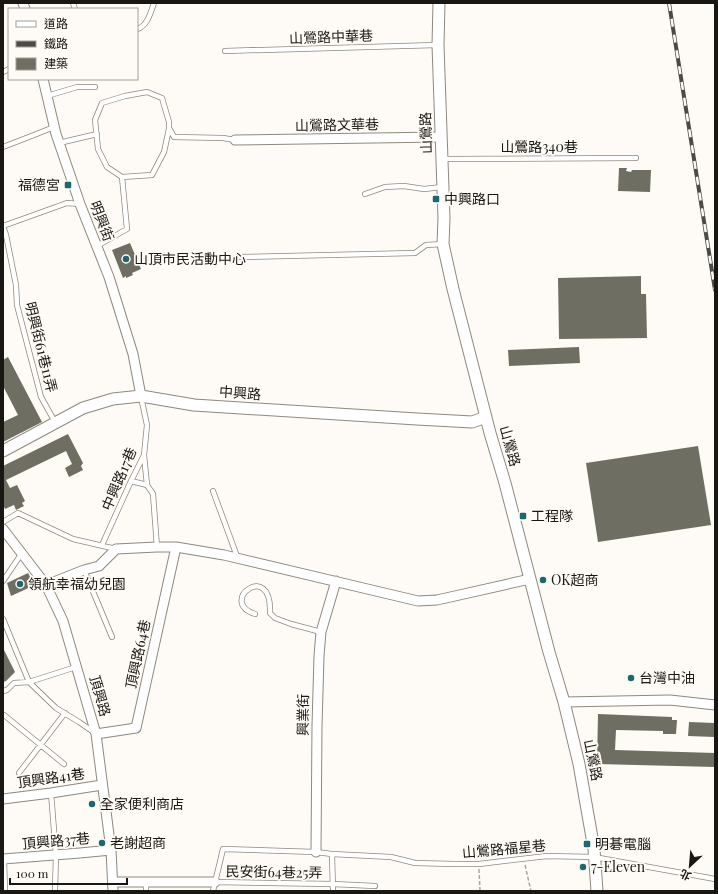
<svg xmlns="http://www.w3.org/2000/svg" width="718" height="894" font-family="'Playfair Display','Noto Sans TC',serif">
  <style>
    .building { fill: #6e6e62 }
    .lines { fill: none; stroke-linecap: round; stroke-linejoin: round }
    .service-casing { stroke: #8f897d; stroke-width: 6 }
    .minor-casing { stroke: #8f897d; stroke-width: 11 }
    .tertiary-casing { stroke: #8f897d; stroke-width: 13 }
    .path { stroke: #aaa7a2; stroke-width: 1.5; stroke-dasharray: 4 2; stroke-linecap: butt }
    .service { stroke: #fff; stroke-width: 4.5 }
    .minor { stroke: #fff; stroke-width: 9 }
    .tertiary { stroke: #fff; stroke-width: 11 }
    .rail-casing { stroke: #4c4a46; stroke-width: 4 }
    .rail { stroke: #fefbf6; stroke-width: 2.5; stroke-dasharray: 8; stroke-linecap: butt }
    .poi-dot { fill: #1b696c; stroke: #fefbf6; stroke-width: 1.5 }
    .labels { text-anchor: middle; stroke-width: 3.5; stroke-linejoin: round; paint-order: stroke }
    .street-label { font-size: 14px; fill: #191713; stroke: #fefbf6 }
    .poi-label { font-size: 14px; fill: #191713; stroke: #fefbf6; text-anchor: start }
  </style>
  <rect width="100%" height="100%" fill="#fefbf6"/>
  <path class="building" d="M 619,168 L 627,168 L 626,171 L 631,172 L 632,170 L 651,170 L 650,192 L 618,191 Z
    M 130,243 L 141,269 L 132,273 L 133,275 L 126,278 L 126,276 L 123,278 L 112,250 Z
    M 641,276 L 641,294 L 646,294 L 647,338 L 559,339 L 558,278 Z
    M 579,347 L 580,363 L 509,366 L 508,350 Z
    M 8,357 L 42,422 L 3,442 L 3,422 L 18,415 L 3,386 L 3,360 Z
    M 68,434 L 83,463 L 81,466 L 83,470 L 69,477 L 65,468 L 72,464 L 66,451 L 6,480 L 10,488 L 17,485 L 25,501 L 22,503 L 24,506 L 16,510 L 14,505 L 5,509 L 3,505 L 3,466 Z
    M 698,446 L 711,525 L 598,542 L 586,463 Z
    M 28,573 L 35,585 L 11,596 L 7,583 Z
    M 3,648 L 15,672 L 6,681 L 3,682 Z
    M 598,714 L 672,717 L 672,720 L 677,720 L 676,734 L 663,734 L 663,731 L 616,730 L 615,750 L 715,753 L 715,767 L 597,764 Z
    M 689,722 L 715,723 L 715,737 L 688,736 Z"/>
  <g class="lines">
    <defs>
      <path id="service" d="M 73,3 L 75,9
        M 137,29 C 147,27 151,12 154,3
        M 225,51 L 437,45
        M 3,72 L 9,69
        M 47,96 L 77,87 L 95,87
        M 59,143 L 97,134
        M 3,147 L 34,135 L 54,127
        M 443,159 L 636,158
        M 122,177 L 107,167 L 98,149 L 95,120 L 102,103 L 125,96 L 147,92 L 162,98 L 169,122 L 169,128 L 174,137 L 223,138 L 235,140
        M 122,177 L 152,175 L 164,152 L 169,129
        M 365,194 L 385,187 L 404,186 L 424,189 L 442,187
        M 97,246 L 127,229 L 122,177
        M 240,257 L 415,253 L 426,245 L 443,244
        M 55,422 L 41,397 L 17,305 L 16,285 L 6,235 L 3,226 L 67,203 L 80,204
        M 144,455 L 147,485
        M 131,481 L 147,485 L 153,494 L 157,547
        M 213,491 L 238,559
        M 3,522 L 18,513 L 73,539 L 116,549
        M 102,545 L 131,481 L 144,455 L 147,425 L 141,397
        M 84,570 L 112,637
        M 3,581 L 22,553
        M 255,614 C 217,602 272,559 270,613 L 275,618 L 291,624 L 321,632
        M 3,619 L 29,682 L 56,708 L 79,722 L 95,733
        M 3,691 L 7,690 L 14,683 L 29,682 L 76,667
        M 4,715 L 64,764
        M 19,773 L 65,713
        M 51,793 L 56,855 L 55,891
        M 332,854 L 333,891
        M 4,859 L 5,891
        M 215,882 L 333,884 L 375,886
        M 146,891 L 146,882
        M 213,891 L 223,849 L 316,852 L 332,854 L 391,857 L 415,863 L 454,864 L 479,864 L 547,856 L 594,857 L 715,879"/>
      <path id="minor" d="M 23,3 L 25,9
        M 43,79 L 56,134 L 80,204 L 109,277 L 133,354 L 141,396
        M 235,140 L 441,137
        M 3,529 L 46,585 L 63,621 L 96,734 L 111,850 L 113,891
        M 46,585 L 84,570 L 99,566 L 116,549 L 157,547 L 176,547 L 224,555 L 418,601 L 437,600 L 530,579
        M 564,702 L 670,700 L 715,705
        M 96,734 L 136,728 L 176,547
        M 3,799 L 51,793 L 102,785
        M 316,852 L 317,726 L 319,656 L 321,632 L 336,581
        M 3,859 L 80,853 L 111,850
        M 113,882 L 215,882"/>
      <path id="tertiary" d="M 439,3 L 438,45 L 444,218 L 443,244 L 453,289 L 490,433 L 505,483 L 549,652 L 564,702 L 579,764 L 594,849 L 597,891
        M 3,451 L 83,408 L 113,399 L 141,396 L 194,405 L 417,419 L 472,422 L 486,417"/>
    </defs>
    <use href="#service" class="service-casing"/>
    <use href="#minor" class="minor-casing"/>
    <use href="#tertiary" class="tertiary-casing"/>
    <path class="path" d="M 525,865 L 531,891
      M 479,869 L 480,891"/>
    <use href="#service" class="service"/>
    <use href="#minor" class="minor"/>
    <use href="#tertiary" class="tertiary"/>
    <defs>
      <path id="rail" d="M 669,3 L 715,290"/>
    </defs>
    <use href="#rail" class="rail-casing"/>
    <use href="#rail" class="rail"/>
  </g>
  <g class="poi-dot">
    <rect x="64" y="181" width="8" height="8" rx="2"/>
    <rect x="432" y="195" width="8" height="8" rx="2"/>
    <circle cx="126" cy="259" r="4"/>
    <rect x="519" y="512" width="8" height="8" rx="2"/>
    <circle cx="543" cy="580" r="4"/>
    <circle cx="20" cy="584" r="4"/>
    <circle cx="631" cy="678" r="4"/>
    <circle cx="92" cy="804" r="4"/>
    <circle cx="102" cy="843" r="4"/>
    <rect x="583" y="840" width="8" height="8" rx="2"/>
    <circle cx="583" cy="867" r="4"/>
  </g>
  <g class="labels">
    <g class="street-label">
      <text transform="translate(331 37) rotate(-2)" y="5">山鶯路中華巷</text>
      <text transform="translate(337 125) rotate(-1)" y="5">山鶯路文華巷</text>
      <text transform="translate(426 133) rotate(-92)" y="5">山鶯路</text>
      <text x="539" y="152">山鶯路340巷</text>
      <text transform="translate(102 221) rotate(69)" y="5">明興街</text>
      <text transform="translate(41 347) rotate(76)" y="5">明興街61巷11弄</text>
      <text transform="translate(240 393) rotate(4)" y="5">中興路</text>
      <text transform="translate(510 446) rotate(74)" y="5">山鶯路</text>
      <text transform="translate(119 479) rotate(-67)" y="5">中興路17巷</text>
      <text transform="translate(138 654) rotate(-78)" y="5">頂興路64巷</text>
      <text transform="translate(100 696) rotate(74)" y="5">頂興路</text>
      <text transform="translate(303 715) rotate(-89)" y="5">興業街</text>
      <text transform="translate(593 760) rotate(78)" y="5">山鶯路</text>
      <text transform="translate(51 778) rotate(-8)" y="5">頂興路41巷</text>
      <text transform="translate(56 841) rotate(-5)" y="5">頂興路37巷</text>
      <text transform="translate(504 849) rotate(-5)" y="5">山鶯路福星巷</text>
      <text transform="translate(274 872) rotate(1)" y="5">民安街64巷25弄</text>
    </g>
    <g class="poi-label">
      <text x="60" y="190" text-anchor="end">福德宮</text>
      <text x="444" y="204">中興路口</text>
      <text x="134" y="264">山頂市民活動中心</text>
      <text x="531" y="521">工程隊</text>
      <text x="551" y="585">OK超商</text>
      <text x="28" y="589">領航幸福幼兒園</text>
      <text x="639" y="683">台灣中油</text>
      <text x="100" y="809">全家便利商店</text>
      <text x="110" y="848">老謝超商</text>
      <text x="595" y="849">明碁電腦</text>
      <text x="591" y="872">7-Eleven</text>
    </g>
  </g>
  <rect width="718" height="894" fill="none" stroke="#191713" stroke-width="8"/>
  <rect x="8" y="8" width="130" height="72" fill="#fefbf6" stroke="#a2a09b"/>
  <rect x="16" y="21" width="20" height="6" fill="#ffffff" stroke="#a2a09b"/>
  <text x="44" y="28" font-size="12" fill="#191713">道路</text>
  <rect x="16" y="41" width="20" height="6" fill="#4c4a46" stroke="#a2a09b"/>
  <text x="44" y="48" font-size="12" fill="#191713">鐵路</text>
  <rect x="16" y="58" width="20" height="12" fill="#6e6e62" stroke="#a2a09b"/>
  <text x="44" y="68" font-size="12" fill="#191713">建築</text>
  <g transform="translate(690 866) rotate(206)" stroke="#fefbf6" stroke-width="3" paint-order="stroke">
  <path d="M0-3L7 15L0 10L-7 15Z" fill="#191713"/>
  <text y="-6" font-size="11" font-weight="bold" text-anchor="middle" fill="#191713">北</text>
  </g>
  <path d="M10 878v6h117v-6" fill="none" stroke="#191713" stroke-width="2"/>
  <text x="16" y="878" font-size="12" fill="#191713" stroke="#fefbf6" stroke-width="3" paint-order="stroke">100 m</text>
</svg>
